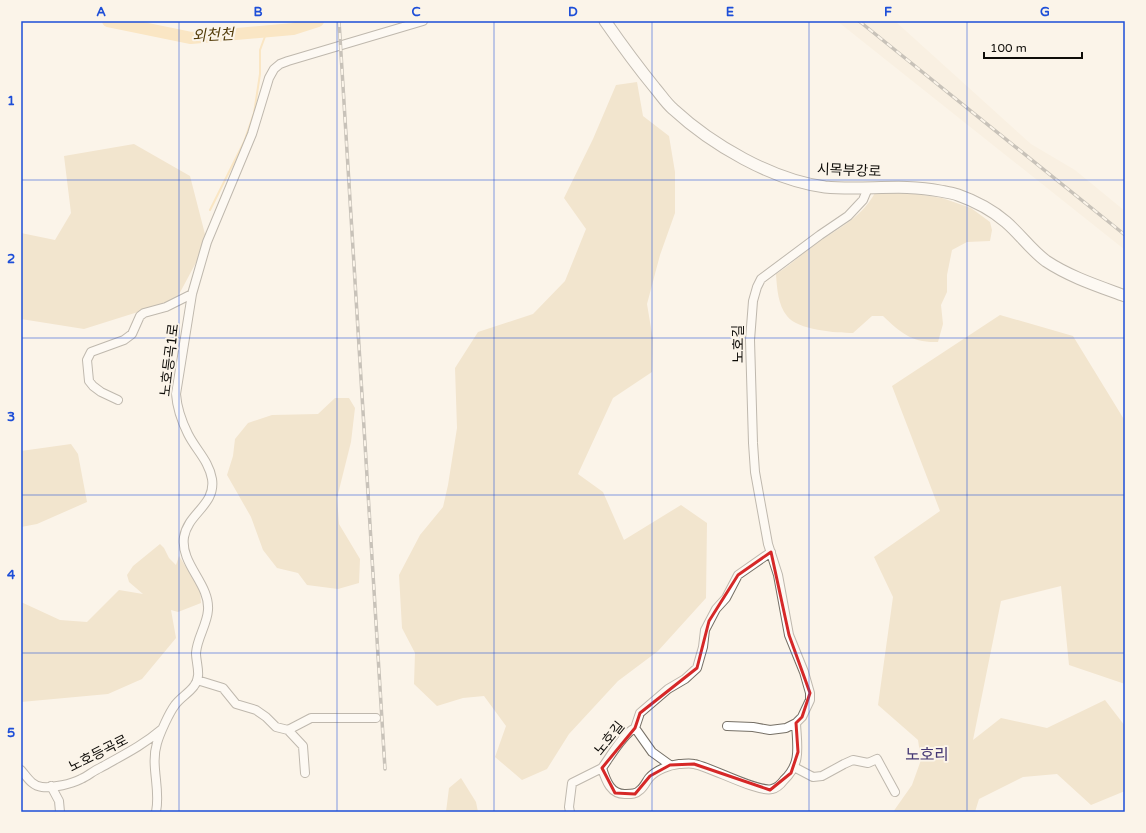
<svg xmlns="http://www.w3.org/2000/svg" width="1146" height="833" font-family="'Varela Round','Noto Sans KR',sans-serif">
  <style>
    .built { fill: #f7ecd9 }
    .green { fill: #e7d2ad }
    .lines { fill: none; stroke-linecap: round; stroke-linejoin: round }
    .stream { stroke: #f8d597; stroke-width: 2 }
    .river { stroke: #f8d597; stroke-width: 12 }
    .minor-casing { stroke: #767066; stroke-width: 10 }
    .secondary-casing { stroke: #767066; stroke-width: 13 }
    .minor { stroke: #fff; stroke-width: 8 }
    .secondary { stroke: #fff; stroke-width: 11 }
    .rail-casing { stroke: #8a867e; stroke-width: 3.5 }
    .rail { stroke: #fbf4e9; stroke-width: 2; stroke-dasharray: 6; stroke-linecap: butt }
    .marked { fill: none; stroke: #d62828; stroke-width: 3; stroke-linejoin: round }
    .grid { fill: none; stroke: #1d4ed8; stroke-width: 1; stroke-opacity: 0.55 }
    .labels { text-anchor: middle; stroke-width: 4; stroke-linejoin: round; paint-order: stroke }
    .street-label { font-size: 14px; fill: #0e0c08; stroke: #fbf4e9 }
    .water-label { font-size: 15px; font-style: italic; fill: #533c09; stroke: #fbf4e9 }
    .quarter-label { font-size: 16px; fill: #443774; stroke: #fbf4e9 }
    .neatline { fill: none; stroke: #1d4ed8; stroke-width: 1.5 }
    .grid-label { font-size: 13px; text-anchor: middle; font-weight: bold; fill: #1d4ed8 }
  </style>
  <rect width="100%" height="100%" fill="#fbf4e9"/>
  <path class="built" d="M 837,21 L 895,21 L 1031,144 L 1075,170 L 1125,211 L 1125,250 Z"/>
  <path class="green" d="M 637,82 L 643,116 L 669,136 L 675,172 L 675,213 L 660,255 L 647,304 L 653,340 L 652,372 L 613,398 L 578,474 L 603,492 L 624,540 L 681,505 L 707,523 L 706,598 L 658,651 L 618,681 L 569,734 L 547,769 L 522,780 L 495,757 L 506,726 L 484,696 L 463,698 L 437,706 L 414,684 L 415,653 L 402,628 L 399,575 L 420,535 L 443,507 L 448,485 L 457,428 L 455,368 L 478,332 L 533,314 L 565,281 L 586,229 L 564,198 L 593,139 L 616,85 Z
    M 134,144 L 190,176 L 207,242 L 176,300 L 84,329 L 21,319 L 21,233 L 55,240 L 71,213 L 64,156 Z
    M 897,191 L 942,198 L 971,208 L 990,222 L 992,230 L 990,241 L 967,242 L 952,250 L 947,275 L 947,292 L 941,305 L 943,324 L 938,342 C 912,343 901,333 883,316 L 872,316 L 853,333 C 837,333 797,330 787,316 C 778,305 777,289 776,274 C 788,267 798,257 810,248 C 834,230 859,221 875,193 Z
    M 1000,315 L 1073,336 L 1125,421 L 1125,684 L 1069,665 L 1061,586 L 1001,601 L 973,740 L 1001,718 L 1047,728 L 1105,700 L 1125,726 L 1125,791 L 1091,805 L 1057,774 L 1023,777 L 979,799 L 975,812 L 893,812 L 912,785 L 921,760 L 918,740 L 878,705 L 893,597 L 874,557 L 940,511 L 892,386 Z
    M 335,398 L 349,398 L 355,408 L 351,442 L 337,498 L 339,524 L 360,559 L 359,583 L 338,589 L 307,585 L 298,573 L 277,568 L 263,550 L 251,517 L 227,475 L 233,456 L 235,439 L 248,423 L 272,415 L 318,414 Z
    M 71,444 L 78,454 L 87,502 L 37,524 L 21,527 L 21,451 Z
    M 160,544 L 164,548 L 169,558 L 176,565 L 179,556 L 200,589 L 201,603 L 178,612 L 171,610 L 176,638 L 142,679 L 108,694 L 21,702 L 21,602 L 60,620 L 87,622 L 119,590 L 143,594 L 129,582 L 127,575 L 133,566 Z
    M 461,778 L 476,802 L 478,812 L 446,812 L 449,788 Z"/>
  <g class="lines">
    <path class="stream" d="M 210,210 L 244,142 L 254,113 L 260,74 L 260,50 L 267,31"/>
    <path class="river" d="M 108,21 L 191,38 L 293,29 L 318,21"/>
    <defs>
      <path id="minor" d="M 118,400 L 101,392 L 93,386 L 89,381 L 87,360 L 91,352 L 124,340 L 132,334 L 140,316 L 144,313 L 166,307 L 192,294
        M 771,552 L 738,575 L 726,598 L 716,609 L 705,630 L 703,647 L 697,668 L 685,679 L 668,689 L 640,713 L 635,728 C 623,734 610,757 602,768 C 606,781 611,795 626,794 C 632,794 636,794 640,790 C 644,787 646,782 649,778 C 656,770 669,765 679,764 C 684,764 689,763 694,764 C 711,767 758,793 772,789 C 777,788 781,784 784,780 C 802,763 797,746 796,723 L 802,717 L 810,700 L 810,693 L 804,672 L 789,635 L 778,575 L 768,544 L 764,522 L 755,472 L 753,443 L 750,340 L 753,301 L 757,287 L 761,279 L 820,235 L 848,216 L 863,200 L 868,188
        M 197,680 L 223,688 L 236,704 L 256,710 L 266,717 L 276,727 L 288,730 L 303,746 L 305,773
        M 727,726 L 753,727 L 770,730 L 786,728 L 796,723
        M 635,728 L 652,752 L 670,765
        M 288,730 L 311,718 L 376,718
        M 794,767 L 813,777 L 822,776 L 844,764 L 853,760 L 868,763 L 877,759 L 895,792
        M 21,770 C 27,777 32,786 42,787 C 54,788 71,784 81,779 C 88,776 93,771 100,768 C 123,755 142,746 162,729
        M 51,786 L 59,801 L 60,812
        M 156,812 C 161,789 150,766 157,743 C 160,733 169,713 175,705 C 180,698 189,693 194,686 C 202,676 196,664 196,653 C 197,638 207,625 208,610 C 210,584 180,564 184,537 C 188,513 216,505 212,479 C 209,461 196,450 188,434 C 182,422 177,408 176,394 L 192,294 L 207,242 L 252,134 L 269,78 L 274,69 L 280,64 L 288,61 L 423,21
        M 570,812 L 569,807 L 572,783 L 602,768"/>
      <path id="secondary" d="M 605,21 C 621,44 637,66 655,88 C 661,95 666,103 673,109 C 712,145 772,180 825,187 C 863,191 902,183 940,191 C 945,192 952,193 958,195 C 975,201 992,210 1006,222 C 1020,234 1031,250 1046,261 C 1070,277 1098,286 1125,296"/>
    </defs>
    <use href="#minor" class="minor-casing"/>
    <use href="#secondary" class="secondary-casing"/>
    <use href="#minor" class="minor"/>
    <use href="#secondary" class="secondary"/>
    <defs>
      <path id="rail" d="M 339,21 L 385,769
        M 859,21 L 1125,235"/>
    </defs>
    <use href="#rail" class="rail-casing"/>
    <use href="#rail" class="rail"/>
  </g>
  <path d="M0 0H1146V833H0ZM 771,552 L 789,635 L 810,693 L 802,717 L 796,723 L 798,752 L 791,773 L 770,790 L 694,764 L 670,765 L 650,776 L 635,794 L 615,793 L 602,768 L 635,728 L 640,713 L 697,668 L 709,621 L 738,575 Z" fill="#fbf4e9" fill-opacity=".55" fill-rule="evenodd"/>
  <path class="marked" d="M 771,552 L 789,635 L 810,693 L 802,717 L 796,723 L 798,752 L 791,773 L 770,790 L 694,764 L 670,765 L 650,776 L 635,794 L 615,793 L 602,768 L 635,728 L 640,713 L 697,668 L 709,621 L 738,575 Z"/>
  <path class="grid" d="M 179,21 L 179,812M 337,21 L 337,812M 494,21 L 494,812M 652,21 L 652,812M 809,21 L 809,812M 967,21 L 967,812M 21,180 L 1125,180M 21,338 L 1125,338M 21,495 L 1125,495M 21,653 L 1125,653"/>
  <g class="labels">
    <g class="street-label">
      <text transform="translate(849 170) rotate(2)" y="5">시목부강로</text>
      <text transform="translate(738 344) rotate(-90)" y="5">노호길</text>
      <text transform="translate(169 360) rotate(-83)" y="5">노호등곡1로</text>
      <text transform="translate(609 738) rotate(-51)" y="5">노호길</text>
      <text transform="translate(98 753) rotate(-27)" y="5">노호등곡로</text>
    </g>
    <g class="water-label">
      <text transform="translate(213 35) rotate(-3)" y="5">외천천</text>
    </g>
    <g class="quarter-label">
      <text x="927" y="760">노호리</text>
    </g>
  </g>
  <rect width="1146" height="833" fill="none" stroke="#fbf4e9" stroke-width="44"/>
  <path d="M984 52v6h98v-6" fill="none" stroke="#0e0c08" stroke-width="2"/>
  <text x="990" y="52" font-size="12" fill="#0e0c08" stroke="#fbf4e9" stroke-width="3" paint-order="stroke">100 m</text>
  <rect x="22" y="22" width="1102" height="789" class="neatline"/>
  <g class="grid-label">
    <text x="101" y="16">A</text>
    <text x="258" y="16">B</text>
    <text x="416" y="16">C</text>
    <text x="573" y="16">D</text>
    <text x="730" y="16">E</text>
    <text x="888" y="16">F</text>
    <text x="1045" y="16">G</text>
    <text x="11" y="105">1</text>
    <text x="11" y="263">2</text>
    <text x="11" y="421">3</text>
    <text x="11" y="579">4</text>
    <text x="11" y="737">5</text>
  </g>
</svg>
